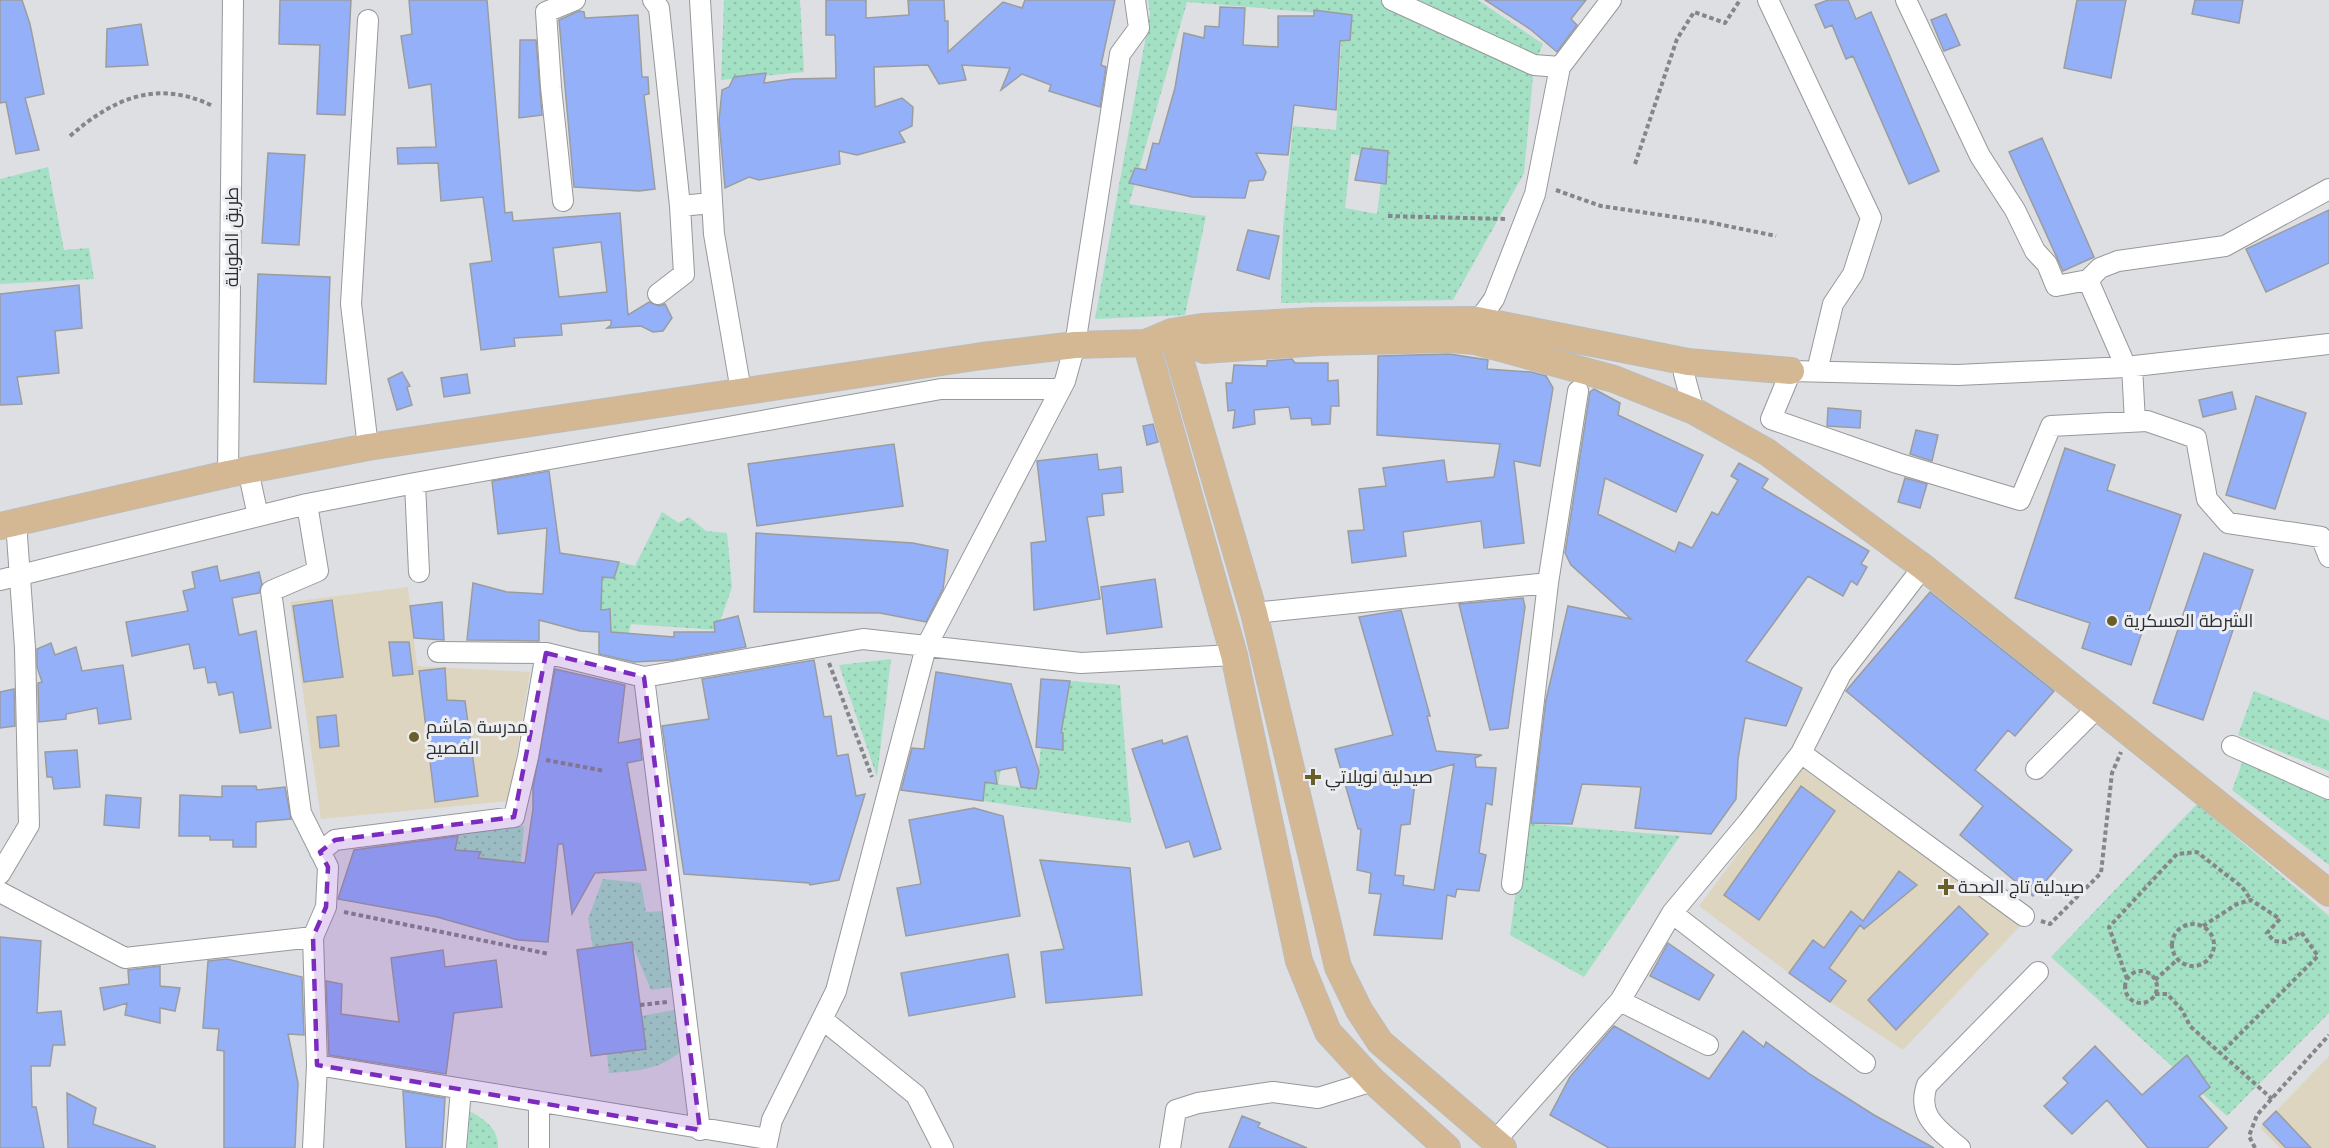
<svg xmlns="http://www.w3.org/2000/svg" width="2329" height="1148" font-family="'Golos Text',Cairo,sans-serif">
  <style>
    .education { fill: #ded5c0 }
    .grass { fill: url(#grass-dots); fill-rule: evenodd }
    .building { fill: #93b0f9; stroke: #9b9c9f; stroke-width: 1.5; fill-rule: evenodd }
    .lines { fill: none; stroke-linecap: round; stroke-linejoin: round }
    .minor-casing { stroke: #96989b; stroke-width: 22 }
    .major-casing { stroke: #bcbcbc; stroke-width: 28 }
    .path { stroke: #858689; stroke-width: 4; stroke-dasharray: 4.5 3; stroke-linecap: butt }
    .minor { stroke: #fff; stroke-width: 20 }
    .major { stroke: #d3b893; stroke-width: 26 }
    .marked { fill: #7b2cbf; fill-opacity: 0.2; stroke: #7b2cbf; stroke-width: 4.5; stroke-dasharray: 12 8; stroke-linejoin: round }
    .poi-dot { fill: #6a5e2b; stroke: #ebedf0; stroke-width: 2 }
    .labels { text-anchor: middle; stroke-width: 6; stroke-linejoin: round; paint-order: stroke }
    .street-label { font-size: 18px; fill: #2d2e2f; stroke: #ebedf0 }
    .poi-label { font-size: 18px; fill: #2d2e2f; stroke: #ebedf0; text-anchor: start }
  </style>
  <defs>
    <pattern id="grass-dots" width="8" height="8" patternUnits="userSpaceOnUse" patternTransform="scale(1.5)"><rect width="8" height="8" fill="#a3e0c4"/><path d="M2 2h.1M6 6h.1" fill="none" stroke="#8dc0a9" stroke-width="1.8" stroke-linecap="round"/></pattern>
  </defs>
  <rect width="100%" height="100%" fill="#dedfe3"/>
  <path class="education" d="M 408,587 L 417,666 L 530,672 L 509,801 L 321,819 L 290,602 Z
    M 1802,768 L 2024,922 L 1903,1050 L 1813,991 L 1699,906 Z
    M 2329,1056 L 2329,1148 L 2280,1148 L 2260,1128 Z"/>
  <path class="grass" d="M 724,0 L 800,0 L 804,72 L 721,80 Z
    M 1148,0 L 1478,0 L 1543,44 L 1534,65 L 1524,173 L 1453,300 L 1281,303 L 1283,227 L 1293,126 L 1336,130 L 1343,15 L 1187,2 L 1129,204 L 1206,216 L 1185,315 L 1095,319 L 1150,13 ZM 1351,154 L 1384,158 L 1377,214 L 1345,208 Z
    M 48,167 L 64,250 L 89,248 L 94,279 L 0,284 L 0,179 Z
    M 662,512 L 679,523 L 689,517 L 706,531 L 727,533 L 732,587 L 717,630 L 631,624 L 626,644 L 612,644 L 610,610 L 601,610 L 601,577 L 614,578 L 619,562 L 635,566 Z
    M 891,659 L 877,777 L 839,665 Z
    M 1070,681 L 1120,685 L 1131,823 L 983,801 L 984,790 L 973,756 L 1003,761 L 998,784 L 1036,789 L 1041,747 L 1063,749 L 1063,733 L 1037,732 L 1038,720 L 1063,721 Z
    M 2254,691 L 2329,721 L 2329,771 L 2238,735 Z
    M 2244,758 L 2329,795 L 2329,865 L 2232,790 Z
    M 2197,804 L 2329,916 L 2329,1013 L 2227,1116 L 2051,957 Z
    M 1525,823 L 1680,836 L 1584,977 L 1510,935 Z
    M 524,826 L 518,897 L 478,858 L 480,853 L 455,850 L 459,831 Z
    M 603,879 L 641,883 L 646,912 L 662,911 L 672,987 L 651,990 L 631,942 L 593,948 L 588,919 Z
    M 679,1009 L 681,1036 L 680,1052 C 659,1070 636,1071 609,1073 L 607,1054 L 642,1016 Z
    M 470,1111 C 485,1120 499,1129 498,1148 L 467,1148 Z"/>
  <path class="building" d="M 0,0 L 22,0 L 30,24 L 44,94 L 25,98 L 39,150 L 16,154 L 6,102 L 0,103 Z
    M 280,0 L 351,0 L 345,115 L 317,114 L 320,45 L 279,44 Z
    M 409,0 L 487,0 L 505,213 L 512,212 L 513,221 L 620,213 L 628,315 L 649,302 L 659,306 L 665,304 L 672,318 L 663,331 L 653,332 L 641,326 L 607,328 L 611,325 L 611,320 L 561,324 L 562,335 L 514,338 L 515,346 L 481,350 L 470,264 L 492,261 L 483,197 L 441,201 L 438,163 L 398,164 L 397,148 L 436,147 L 431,84 L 409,88 L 401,36 L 412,34 ZM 601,242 L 607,292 L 559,297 L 553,248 Z
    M 826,0 L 866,0 L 866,18 L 909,15 L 908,0 L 944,0 L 945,21 L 948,21 L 948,52 L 1003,2 L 1022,8 L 1025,0 L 1115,0 L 1101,65 L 1106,67 L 1100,107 L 1049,91 L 1051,85 L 1022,74 L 1001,90 L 1010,68 L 962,65 L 966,80 L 939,84 L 928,65 L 874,67 L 875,107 L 902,98 L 913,107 L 912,126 L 899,132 L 905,142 L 857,155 L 839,151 L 840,164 L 759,180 L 749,177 L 725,188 L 719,121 L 722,90 L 729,87 L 734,77 L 766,73 L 764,83 L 792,79 L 836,78 L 835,35 L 826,35 Z
    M 1485,0 L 1586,0 L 1571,19 L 1577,25 L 1557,52 L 1530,29 Z
    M 1828,0 L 1848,0 L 1856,19 L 1871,12 L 1939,171 L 1909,184 L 1853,56 L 1846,59 L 1832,25 L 1825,28 L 1815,5 Z
    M 2077,0 L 2126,0 L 2111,78 L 2064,68 Z
    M 2195,0 L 2243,0 L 2239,23 L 2192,14 Z
    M 1220,7 L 1245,8 L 1243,45 L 1278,47 L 1278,16 L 1314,16 L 1314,10 L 1352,15 L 1350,40 L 1340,41 L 1336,110 L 1294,105 L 1288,155 L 1256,153 L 1266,172 L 1263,180 L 1249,181 L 1245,198 L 1192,197 L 1129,183 L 1135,168 L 1146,170 L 1153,143 L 1159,144 L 1175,88 L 1184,33 L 1204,38 L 1205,26 L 1219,27 Z
    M 579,11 L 584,12 L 585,18 L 638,15 L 642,77 L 648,77 L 649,94 L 644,95 L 655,189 L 639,191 L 574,187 L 559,20 Z
    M 1946,14 L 1960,45 L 1944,51 L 1931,20 Z
    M 141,24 L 148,65 L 106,67 L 107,29 Z
    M 520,40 L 536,40 L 542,115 L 519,118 Z
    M 2042,138 L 2094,257 L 2063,271 L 2009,152 Z
    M 1362,148 L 1388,151 L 1386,184 L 1355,180 Z
    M 268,153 L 305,155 L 299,245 L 262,243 Z
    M 2329,210 L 2329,263 L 2266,292 L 2246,249 Z
    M 1248,230 L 1279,236 L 1269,279 L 1237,270 Z
    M 258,274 L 330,277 L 326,384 L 254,382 Z
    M 79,285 L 82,328 L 55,331 L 59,373 L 17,377 L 22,404 L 0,405 L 0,294 Z
    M 1449,354 L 1488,360 L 1487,369 L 1531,372 L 1546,376 L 1553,388 L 1540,466 L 1514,461 L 1524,543 L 1484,548 L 1481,521 L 1403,532 L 1406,556 L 1352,563 L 1348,531 L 1364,530 L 1359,489 L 1386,486 L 1383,468 L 1444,460 L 1447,482 L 1494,477 L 1500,444 L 1377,435 L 1378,356 Z
    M 1292,359 L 1295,363 L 1328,363 L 1328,381 L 1338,380 L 1339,406 L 1331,406 L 1330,424 L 1312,425 L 1311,418 L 1291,419 L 1289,407 L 1254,410 L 1255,424 L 1233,428 L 1235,410 L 1228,411 L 1226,383 L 1232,383 L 1234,365 L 1267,366 L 1267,361 Z
    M 402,372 L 410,386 L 407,387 L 412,405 L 397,410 L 388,379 Z
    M 467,374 L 470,393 L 444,397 L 441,378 Z
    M 1594,389 L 1620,403 L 1618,415 L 1703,455 L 1676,512 L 1605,478 L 1598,514 L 1675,552 L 1679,542 L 1692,548 L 1712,512 L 1718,515 L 1738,480 L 1731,476 L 1739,463 L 1768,479 L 1762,488 L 1869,551 L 1861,564 L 1867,567 L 1857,585 L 1851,581 L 1843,596 L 1808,576 L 1746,661 L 1802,688 L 1786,726 L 1745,718 L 1738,759 L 1736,799 L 1711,834 L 1635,828 L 1641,787 L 1582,784 L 1572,824 L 1531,823 L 1546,700 L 1568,606 L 1631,619 L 1571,565 L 1565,553 L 1590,392 Z
    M 2232,392 L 2236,409 L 2203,417 L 2199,400 Z
    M 2256,396 L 2306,413 L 2275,509 L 2226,495 Z
    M 1828,408 L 1861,411 L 1860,428 L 1827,426 Z
    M 1153,424 L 1158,442 L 1147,445 L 1143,426 Z
    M 1916,430 L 1938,435 L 1932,461 L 1910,454 Z
    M 894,444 L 903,506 L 757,526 L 748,464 Z
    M 2065,448 L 2115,465 L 2107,490 L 2181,515 L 2131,665 L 2082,648 L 2090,623 L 2015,598 Z
    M 1097,454 L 1099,470 L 1121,467 L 1123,492 L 1102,494 L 1104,515 L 1087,517 L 1100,599 L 1034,610 L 1031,543 L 1046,541 L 1037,461 Z
    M 549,471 L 560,553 L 619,562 L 614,578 L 602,577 L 601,610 L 610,609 L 611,632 L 674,637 L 674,632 L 715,632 L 714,622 L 738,616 L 746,647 L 673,660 L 634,662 L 599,654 L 599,632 L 580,631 L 539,620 L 539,641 L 467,640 L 473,583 L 507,592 L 543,594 L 547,528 L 498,534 L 492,481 Z
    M 1905,478 L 1927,484 L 1920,508 L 1898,502 Z
    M 756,533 L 913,543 L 948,550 L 943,589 L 926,622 L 880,613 L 754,612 Z
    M 2204,553 L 2253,570 L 2203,720 L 2153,703 Z
    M 217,566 L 220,581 L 259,572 L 262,584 L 259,593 L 232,598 L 239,635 L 256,631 L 271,728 L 240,733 L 233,692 L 219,695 L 216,682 L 208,683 L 205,667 L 194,669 L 189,644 L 132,656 L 126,622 L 188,611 L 183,591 L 195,588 L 192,572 Z
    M 1155,579 L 1162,627 L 1107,634 L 1101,587 Z
    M 1930,592 L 2054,691 L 2015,736 L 2008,730 L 1975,770 L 2072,850 L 2033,896 L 1960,835 L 1983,806 L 1846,691 Z
    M 1523,598 L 1525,607 L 1508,728 L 1490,730 L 1459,604 Z
    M 332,600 L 343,677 L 304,682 L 293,606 Z
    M 442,602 L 444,640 L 414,638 L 410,606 Z
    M 1401,610 L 1430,716 L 1427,716 L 1436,751 L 1482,755 L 1475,758 L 1476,767 L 1496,768 L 1492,805 L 1486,803 L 1479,853 L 1486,855 L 1479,891 L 1457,889 L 1455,897 L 1447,895 L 1442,939 L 1374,935 L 1381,894 L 1369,893 L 1371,873 L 1357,870 L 1361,829 L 1358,829 L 1335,749 L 1393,735 L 1359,617 ZM 1454,764 L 1434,890 L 1403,885 L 1404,876 L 1395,875 L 1401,825 L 1410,824 L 1416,775 Z
    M 389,642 L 409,642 L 413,674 L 393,676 Z
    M 51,643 L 55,655 L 76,647 L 82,671 L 123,665 L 131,719 L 99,724 L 97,708 L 66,714 L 66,719 L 39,722 L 38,683 L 42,682 L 37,667 L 37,649 Z
    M 814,660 L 824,717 L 831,716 L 837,756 L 848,754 L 856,796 L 865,794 L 839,880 L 810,885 L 809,883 L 684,874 L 662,726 L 709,719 L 702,679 Z
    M 445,668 L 447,700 L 465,701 L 478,796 L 435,802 L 419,671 Z
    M 555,669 L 625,685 L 618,743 L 640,739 L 642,760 L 627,763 L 646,870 L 595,873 L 572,914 L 563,844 L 558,844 L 548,942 L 518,940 L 437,917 L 338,899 L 354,850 L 458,836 L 455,850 L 481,852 L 478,858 L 525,863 L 533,809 L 533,787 Z
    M 936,672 L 1011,684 L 1039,771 L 1036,789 L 1021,787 L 1016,767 L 995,771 L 997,784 L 985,782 L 983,801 L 901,790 L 912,748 L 924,749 Z
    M 1041,679 L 1070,681 L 1061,733 L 1063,733 L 1063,750 L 1036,747 Z
    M 14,689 L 15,726 L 0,728 L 0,692 Z
    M 336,715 L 339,746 L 320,748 L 317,717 Z
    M 1187,736 L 1221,849 L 1194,857 L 1189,841 L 1166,848 L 1132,749 L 1162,740 L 1163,744 Z
    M 77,750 L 80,787 L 54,789 L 52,777 L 47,777 L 45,752 Z
    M 222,786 L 256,786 L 257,790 L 285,787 L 291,819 L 256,822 L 256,847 L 233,847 L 233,840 L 210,840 L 210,836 L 179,836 L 180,795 L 222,797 Z
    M 1801,786 L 1835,811 L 1759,920 L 1724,895 Z
    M 106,795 L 141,798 L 139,828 L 104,825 Z
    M 974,808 L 1003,816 L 1020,916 L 906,936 L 897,888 L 921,884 L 909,820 Z
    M 1040,860 L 1130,868 L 1142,995 L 1046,1003 L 1041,952 L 1064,949 Z
    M 1899,871 L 1917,885 L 1864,929 L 1860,925 L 1829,968 L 1846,981 L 1830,1002 L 1789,973 L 1813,940 L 1824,948 L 1851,911 L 1863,921 Z
    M 1959,906 L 1988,934 L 1896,1030 L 1868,1000 Z
    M 0,937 L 41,941 L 37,1013 L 61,1011 L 65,1045 L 53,1045 L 50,1066 L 31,1066 L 32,1107 L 36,1107 L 44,1148 L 0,1148 Z
    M 632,942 L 646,1049 L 591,1056 L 577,950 Z
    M 1668,943 L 1714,975 L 1699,1000 L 1650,976 Z
    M 443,950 L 445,967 L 496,960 L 502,1007 L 454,1013 L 446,1074 L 329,1055 L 326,981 L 342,984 L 341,1014 L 399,1022 L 391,958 Z
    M 1008,954 L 1015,997 L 909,1016 L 901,973 Z
    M 227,959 L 302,977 L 304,1035 L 288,1034 L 298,1083 L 295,1148 L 224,1148 L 224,1051 L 217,1050 L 219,1029 L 203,1028 L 208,961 Z
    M 160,966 L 160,986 L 180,988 L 175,1011 L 160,1008 L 160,1023 L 125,1015 L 127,1003 L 104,1010 L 100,988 L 129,984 L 128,970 Z
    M 1614,1026 L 1709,1079 L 1743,1031 L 1764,1047 L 1766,1042 L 1811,1075 L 1874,1115 L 1934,1148 L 1609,1148 L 1550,1115 L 1570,1077 Z
    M 2095,1046 L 2142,1095 L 2187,1055 L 2210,1087 L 2199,1096 L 2227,1128 L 2207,1148 L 2148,1148 L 2107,1100 L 2072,1134 L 2044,1106 L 2068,1083 L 2063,1078 Z
    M 403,1091 L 445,1098 L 442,1148 L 406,1148 Z
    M 67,1093 L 96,1108 L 93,1124 L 155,1146 L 155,1148 L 68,1148 Z
    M 2276,1111 L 2311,1148 L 2286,1148 L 2263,1124 Z
    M 1242,1116 L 1260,1123 L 1258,1127 L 1307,1148 L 1229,1148 Z"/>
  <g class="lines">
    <defs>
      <path id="minor" d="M 653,0 L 659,8 L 680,206
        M 700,0 L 714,234 L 741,391
        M 1392,0 L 1534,65 L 1560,67
        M 1768,0 L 1871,218 L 1853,274 L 1833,304 L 1817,371
        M 1906,0 L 1980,156 L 2015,210 L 2035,251 L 2047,264 L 2056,286 L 2088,280 L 2100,268 L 2118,261 L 2225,246 L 2329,189
        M 563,201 L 551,87 L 546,12 L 575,0
        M 2088,280 L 2126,367
        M 658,294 L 684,274 L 680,206 L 712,203
        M 1471,331 L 1494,299 L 1535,194 L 1560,67 L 1611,0
        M 2329,344 L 2126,367 L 1958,375 L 1791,371 L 1771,419 L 1897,463 L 2020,500 L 2051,426 L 2147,421 L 2196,438 L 2207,499 L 2228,523 L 2321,537 L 2329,557
        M 1688,362 L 1684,374 L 1694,411
        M 2132,366 L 2135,422
        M 368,447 L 351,304 L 368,20
        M 248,470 L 258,516
        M 228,474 L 233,0
        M 307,504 L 318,571 L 271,591 L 301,813 L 328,867 L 326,907 L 313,937 L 317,1065 L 313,1148
        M 419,572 L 415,483 L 941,389 L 1061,389
        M 0,580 L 307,504 L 415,483
        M 1254,613 L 1548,583
        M 438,652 L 546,653 L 644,677
        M 2232,746 L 2329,789
        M 1801,753 L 2024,916
        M 2036,769 L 2098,707
        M 320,852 L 335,840 L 514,817 L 528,757 L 546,653
        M 0,874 L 29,825 L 25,648 L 16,522
        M 1512,884 L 1548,583 L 1578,391
        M 0,892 L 125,958 L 313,937
        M 1672,913 L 1865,1063
        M 1620,1001 L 1708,1045
        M 822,1019 L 916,1095 L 943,1148
        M 317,1065 L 768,1139
        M 700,1130 L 644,677 L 863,639 L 1081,663 L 1234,655
        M 1495,1141 L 1620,1001 L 1672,913 L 1748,822 L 1801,753 L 1841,674 L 1923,567
        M 456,1148 L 461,1089
        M 539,1148 L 539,1102
        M 766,1148 L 772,1120 L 836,991 L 926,647 L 1065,381 L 1075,345 L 1120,54 L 1139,28 L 1135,0
        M 1170,1148 L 1176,1110 L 1198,1103 L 1273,1092 L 1318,1098 L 1373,1081
        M 1960,1148 C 1939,1130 1916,1116 1927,1085 L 2038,972"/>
      <path id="major" d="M 1172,332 L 1204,350 L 1320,342 L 1449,339 L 1475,341 L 1614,379 L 1694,411 L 1767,452 L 1923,567 L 2329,893
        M 1172,332 L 1254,613 L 1338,967 L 1359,1010 L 1380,1042 L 1503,1148
        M 1146,343 L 1234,655 L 1299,961 L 1328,1032 L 1373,1081 L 1447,1148
        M 0,526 L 228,474 L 368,447 L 982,356 L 1075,345 L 1146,343 L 1172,332 L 1202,327 L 1314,321 L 1477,320 L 1688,362 L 1791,371"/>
    </defs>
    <use href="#minor" class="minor-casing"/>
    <use href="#major" class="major-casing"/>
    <path class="path" d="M 70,136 C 114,98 157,79 213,106
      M 1635,164 L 1677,39 L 1694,12 L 1725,23 L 1740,0
      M 1556,190 L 1601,206 L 1708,222 L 1776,236
      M 1388,216 L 1506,219
      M 829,663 L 872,777
      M 546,760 L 605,771
      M 344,912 L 549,954
      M 2041,921 L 2050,924 L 2101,873 L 2112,773 L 2121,752
      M2172 945a21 21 0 1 1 42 0a21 21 0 1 1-42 0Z
      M 2203,926 L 2237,904 L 2251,900 L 2280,919 L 2267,933 L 2274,941 L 2285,942 L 2301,932 L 2318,956 L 2221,1053
      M2125 987a16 16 0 1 1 32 0a16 16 0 1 1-32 0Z
      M 2127,979 L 2109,927 L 2177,854 L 2197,852 L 2242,887 L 2251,900
      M 2155,980 L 2177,960
      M 2155,994 L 2167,994 L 2182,1010 L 2190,1026 L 2272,1099
      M 640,1005 L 667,1002
      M 2255,1148 L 2249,1136 L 2257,1115 L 2329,1035"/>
    <use href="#minor" class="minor"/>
    <use href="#major" class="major"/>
  </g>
  <path class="marked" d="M 546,653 L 644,677 L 700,1130 L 317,1065 L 313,937 L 326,907 L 328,867 L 320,852 L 335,840 L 514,817 Z"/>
  <g class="poi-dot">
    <circle cx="2112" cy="621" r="6"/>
    <circle cx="414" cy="737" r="6"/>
    <path d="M1310 768h6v6h6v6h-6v6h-6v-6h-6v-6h6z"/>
    <path d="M1943 878h6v6h6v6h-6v6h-6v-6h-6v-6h6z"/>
  </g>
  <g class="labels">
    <g class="street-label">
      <text transform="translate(232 237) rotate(-90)" y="6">طريق الطويلة</text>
    </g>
    <g class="poi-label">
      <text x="2124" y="627">الشرطة العسكرية</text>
      <text x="426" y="733">مدرسة هاشم<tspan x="426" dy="21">الفصيح</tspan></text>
      <text x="1325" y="783">صيدلية نويلاتي</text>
      <text x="1958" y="893">صيدلية تاج الصحة</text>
    </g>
  </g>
</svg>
